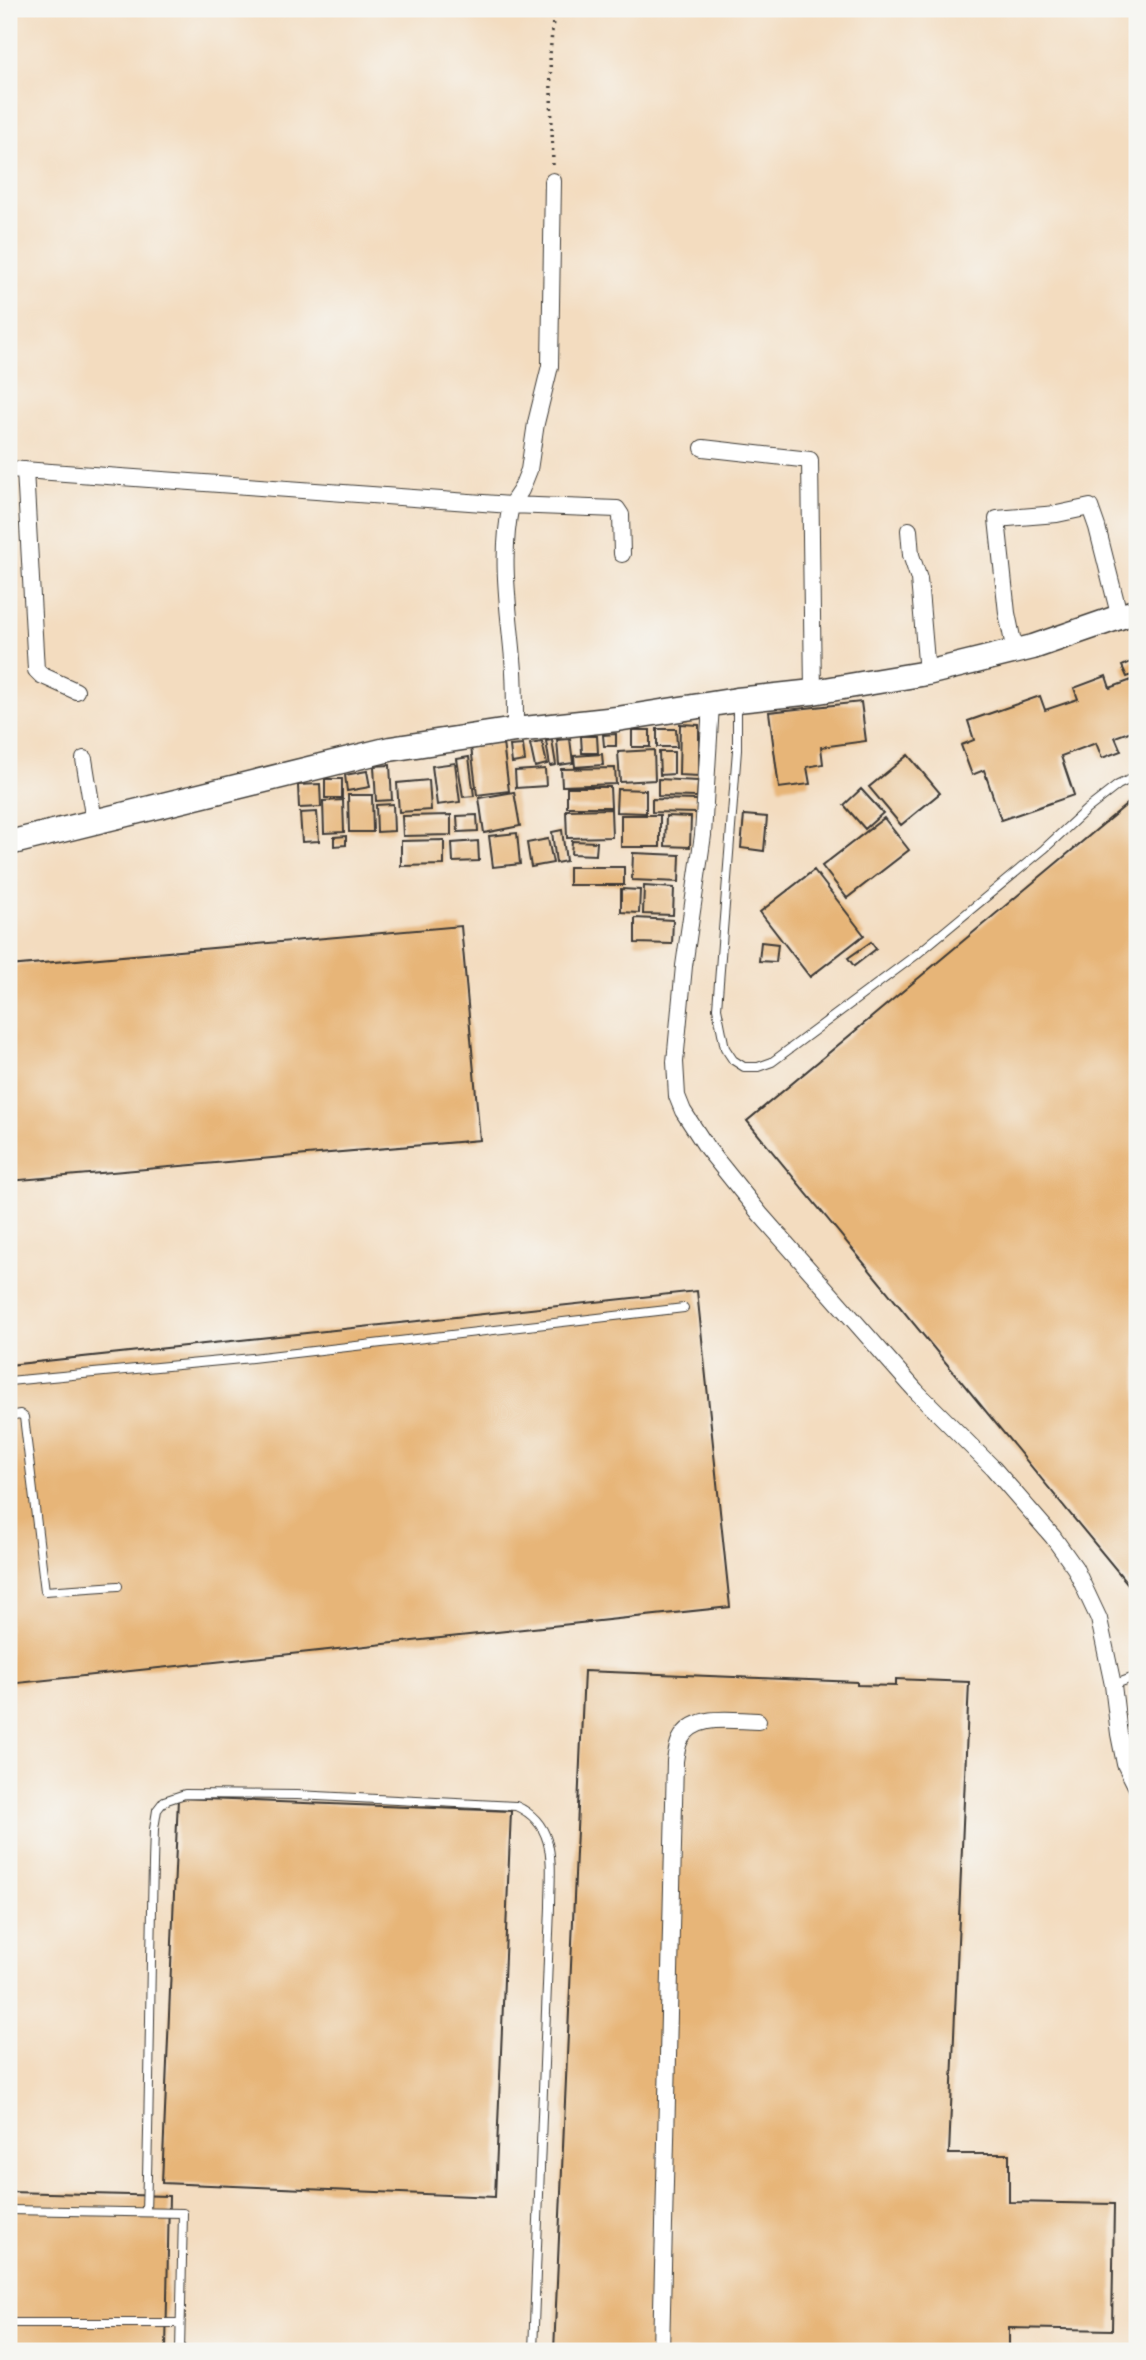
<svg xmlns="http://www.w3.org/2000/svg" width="1146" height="2360" font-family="'Architects Daughter',sans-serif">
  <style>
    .building { fill: #e7b578 }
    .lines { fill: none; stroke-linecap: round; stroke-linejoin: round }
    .service-casing { stroke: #3c3934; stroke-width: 10 }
    .minor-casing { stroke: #3c3934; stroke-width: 18 }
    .primary-casing { stroke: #3c3934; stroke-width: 27 }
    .path { stroke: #3c3934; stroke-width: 3.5; stroke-dasharray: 2 5; stroke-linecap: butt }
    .service { stroke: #fff; stroke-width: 8 }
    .minor { stroke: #fff; stroke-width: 16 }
    .primary { stroke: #fff; stroke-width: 24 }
  </style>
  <rect width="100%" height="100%" fill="#f6f6f2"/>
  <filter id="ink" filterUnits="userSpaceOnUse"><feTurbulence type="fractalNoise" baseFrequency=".0143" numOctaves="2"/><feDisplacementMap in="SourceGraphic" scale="14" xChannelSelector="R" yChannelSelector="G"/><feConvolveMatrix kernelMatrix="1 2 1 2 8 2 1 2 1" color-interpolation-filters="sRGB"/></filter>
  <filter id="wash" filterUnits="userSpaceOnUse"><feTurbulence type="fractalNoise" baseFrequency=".00686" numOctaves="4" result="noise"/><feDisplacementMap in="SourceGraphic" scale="28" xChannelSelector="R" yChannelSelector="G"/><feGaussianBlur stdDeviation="1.57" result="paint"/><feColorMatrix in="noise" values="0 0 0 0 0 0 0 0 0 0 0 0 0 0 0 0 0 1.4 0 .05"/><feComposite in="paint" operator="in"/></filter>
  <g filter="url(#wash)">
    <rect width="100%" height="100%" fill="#f3dcbf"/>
    <g id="blocks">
      <path class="building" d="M 1137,659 L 1137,673 L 1127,677 L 1122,666 Z
        M 1106,676 L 1110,688 L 1137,678 L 1137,729 L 1115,737 L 1121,751 L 1102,758 L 1096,743 L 1061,756 L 1074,795 L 1001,820 L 984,770 L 972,775 L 961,745 L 974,740 L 968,721 L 1040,696 L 1045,710 L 1078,699 L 1074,688 Z
        M 861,702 L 866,741 L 821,747 L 823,764 L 807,767 L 810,784 L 779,788 L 769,712 Z
        M 680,724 L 699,725 L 699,776 L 679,775 Z
        M 657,729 L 676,729 L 677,747 L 657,747 Z
        M 632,730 L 650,730 L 650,747 L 632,747 Z
        M 616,734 L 616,746 L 604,746 L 603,735 Z
        M 581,736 L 597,736 L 598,753 L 582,753 Z
        M 570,739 L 573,763 L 559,765 L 557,740 Z
        M 552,740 L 556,765 L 550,766 L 546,741 Z
        M 542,742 L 547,764 L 535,767 L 530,744 Z
        M 503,743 L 509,791 L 477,795 L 471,747 Z
        M 523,745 L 525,761 L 512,763 L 510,746 Z
        M 654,750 L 655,780 L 620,782 L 618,752 Z
        M 659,752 L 674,752 L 674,774 L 660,775 Z
        M 602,754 L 603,765 L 575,767 L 574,756 Z
        M 908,755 L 940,793 L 901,825 L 869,787 Z
        M 469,757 L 474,796 L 463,797 L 457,759 Z
        M 455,763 L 460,802 L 437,805 L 432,766 Z
        M 390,765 L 392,800 L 376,801 L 374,766 Z
        M 615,768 L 616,784 L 562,786 L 561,769 Z
        M 545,769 L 546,786 L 516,788 L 515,771 Z
        M 367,771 L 370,787 L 347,791 L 345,775 Z
        M 325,779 L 342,779 L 342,798 L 325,798 Z
        M 658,779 L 698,781 L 697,797 L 658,796 Z
        M 429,780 L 431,810 L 399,812 L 397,783 Z
        M 320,784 L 321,807 L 299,808 L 298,785 Z
        M 567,787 L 610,787 L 611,807 L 567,807 Z
        M 617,789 L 646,790 L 646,813 L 616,812 Z
        M 861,789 L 883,813 L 865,829 L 844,805 Z
        M 514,792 L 520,826 L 484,833 L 479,798 Z
        M 348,795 L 372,795 L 373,832 L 349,832 Z
        M 1137,796 L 1137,1595 L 747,1121 Z
        M 652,799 L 698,800 L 697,813 L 652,812 Z
        M 343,800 L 344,832 L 324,833 L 323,801 Z
        M 393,804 L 394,831 L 377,832 L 376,805 Z
        M 611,809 L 612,837 L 567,838 L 566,810 Z
        M 317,812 L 319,841 L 302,842 L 300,813 Z
        M 451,815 L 451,835 L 403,836 L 402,816 Z
        M 477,815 L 478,831 L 458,832 L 457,816 Z
        M 621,815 L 660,815 L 660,847 L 621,847 Z
        M 744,815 L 767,817 L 764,851 L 741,848 Z
        M 666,816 L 691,817 L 690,847 L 665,846 Z
        M 884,818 L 909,850 L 847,898 L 822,866 Z
        M 562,830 L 566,861 L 556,863 L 552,832 Z
        M 517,833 L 520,864 L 493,867 L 489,836 Z
        M 346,836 L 346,845 L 334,846 L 334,837 Z
        M 548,839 L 553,863 L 531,867 L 527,843 Z
        M 444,840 L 444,865 L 401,866 L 401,841 Z
        M 478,841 L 479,861 L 453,862 L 452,843 Z
        M 572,841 L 597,842 L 596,855 L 571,854 Z
        M 633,853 L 680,855 L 679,882 L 632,880 Z
        M 569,867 L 624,867 L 624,885 L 569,885 Z
        M 814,870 L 864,935 L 810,977 L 760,912 Z
        M 644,886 L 674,888 L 673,915 L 643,914 Z
        M 621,889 L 640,890 L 639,913 L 621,912 Z
        M 635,918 L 673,920 L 672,944 L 635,943 Z
        M 461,926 L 480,1140 L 9,1181 L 9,966 Z
        M 761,942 L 778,944 L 776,962 L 759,961 Z
        M 871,942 L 876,949 L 854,966 L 848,958 Z
        M 697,1291 L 730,1607 L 9,1684 L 9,1365 Z
        M 584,1671 L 857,1682 L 857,1685 L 896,1686 L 896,1679 L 969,1682 L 949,2154 L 1009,2154 L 1009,2202 L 1114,2204 L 1112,2330 L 1009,2328 L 1009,2351 L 554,2351 Z
        M 178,1798 L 511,1811 L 495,2197 L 162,2183 Z
        M 9,2192 L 169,2196 L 166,2351 L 9,2351 Z"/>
    </g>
  </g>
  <g filter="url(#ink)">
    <use href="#blocks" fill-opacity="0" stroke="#3c3934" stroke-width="2"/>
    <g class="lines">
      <defs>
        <path id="service" d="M 737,703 L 737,750 L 717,1008 L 725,1048 L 733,1060 L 744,1067 L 758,1067 L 772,1062 L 916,955 L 1044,849 L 1086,810 L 1118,785 L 1137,776
          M 9,1381 L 252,1358 L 684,1308
          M 9,1416 L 20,1414 L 24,1417 L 45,1591 L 118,1586
          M 1113,1685 L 1137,1676
          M 9,2210 L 183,2213 L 180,2351
          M 146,2212 C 150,2085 150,1957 154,1829 L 157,1810 L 164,1801 L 185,1794 L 297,1795 L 516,1806 C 559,1825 550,1868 550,1907 L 533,2351
          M 9,2323 L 180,2323"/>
        <path id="minor" d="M 703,448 L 810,460 L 813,692
          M 9,469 L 511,505 C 499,560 510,616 514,671 C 515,691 515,711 515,730
          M 25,470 L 36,670 L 41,675 L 76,691
          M 511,505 L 521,490 L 529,470 L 536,423 L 550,366 L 553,181
          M 511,505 L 617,509 L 621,515 L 622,554
          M 909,530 L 911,555 L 919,579 L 927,673
          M 1015,652 L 1007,613 L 997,519 L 1057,514 L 1090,507 L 1097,527 L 1120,618
          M 711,705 L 703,835 L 684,966 L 675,1062 L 677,1096 L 683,1111 L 707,1148 L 760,1214 L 916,1391 L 993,1468 L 1053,1537 L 1075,1568 L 1099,1619 L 1113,1685 L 1119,1734 L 1125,1764 L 1137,1788
          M 84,759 L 94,821
          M 661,2351 L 675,1761 C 676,1754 677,1746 680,1740 C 694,1712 733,1721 758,1721"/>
        <path id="primary" d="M 9,843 L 390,749 L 515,730 L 617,719 L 737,700 L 813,692 L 927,673 L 1033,647 L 1137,611"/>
      </defs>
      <use href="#service" class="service-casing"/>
      <use href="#minor" class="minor-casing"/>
      <use href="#primary" class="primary-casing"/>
      <path class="path" d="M 553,165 L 550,55 L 554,9"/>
      <use href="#service" class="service"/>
      <use href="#minor" class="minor"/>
      <use href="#primary" class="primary"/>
    </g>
  </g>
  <rect width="1146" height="2360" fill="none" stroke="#f6f6f2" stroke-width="35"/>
</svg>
